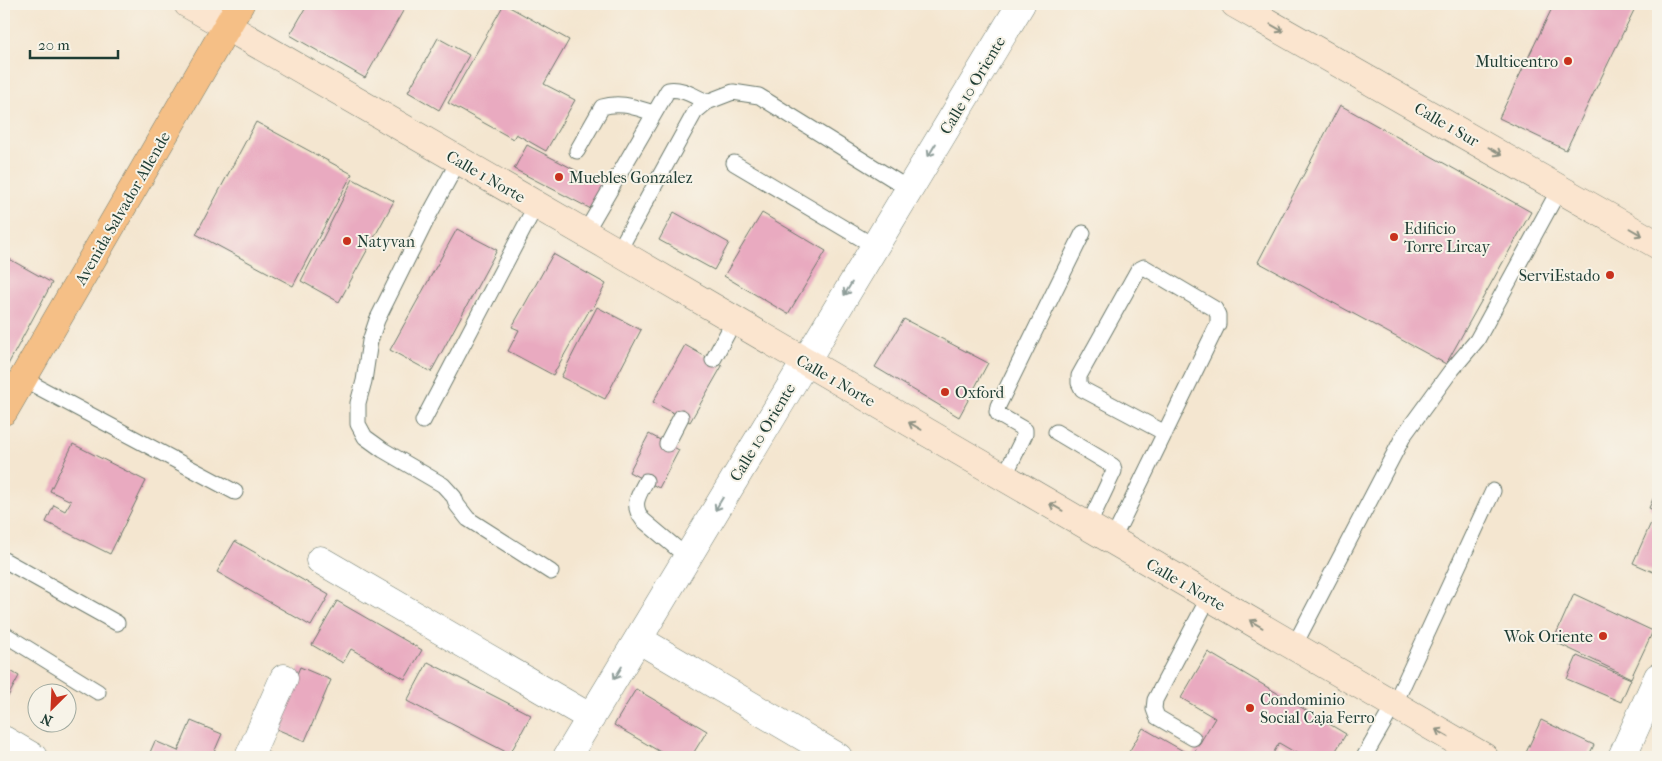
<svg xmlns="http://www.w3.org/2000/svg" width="1662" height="761" font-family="'IM FELL French Canon',serif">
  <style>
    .building { fill: #e9aac0 }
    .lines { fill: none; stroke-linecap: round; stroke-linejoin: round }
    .service-casing { stroke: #6a786b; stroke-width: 17 }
    .minor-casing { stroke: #6a786b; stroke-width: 29 }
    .tertiary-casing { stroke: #6a786b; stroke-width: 29 }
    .secondary-casing { stroke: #6a786b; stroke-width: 29 }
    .primary-casing { stroke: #6a786b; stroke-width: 29 }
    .service { stroke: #fff; stroke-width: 15 }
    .minor { stroke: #fff; stroke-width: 28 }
    .tertiary { stroke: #fff; stroke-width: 28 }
    .secondary { stroke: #fbe5cf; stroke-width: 28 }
    .primary { stroke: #f5bf86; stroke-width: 28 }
    .oneway { stroke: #8d9182 }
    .oneway2 { stroke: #8f9e9a }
    .poi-dot { fill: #c8321e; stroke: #f7f3e8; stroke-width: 2 }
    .labels { text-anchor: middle; stroke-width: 4; stroke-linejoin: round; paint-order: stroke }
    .poi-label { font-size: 16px; fill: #1f3d34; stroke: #f7f3e8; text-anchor: start }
    .street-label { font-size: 16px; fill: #1f3d34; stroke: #f7f3e8 }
  </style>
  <rect width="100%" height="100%" fill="#f7f3e8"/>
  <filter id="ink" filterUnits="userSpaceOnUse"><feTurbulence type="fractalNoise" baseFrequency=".02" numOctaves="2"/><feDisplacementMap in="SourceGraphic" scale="10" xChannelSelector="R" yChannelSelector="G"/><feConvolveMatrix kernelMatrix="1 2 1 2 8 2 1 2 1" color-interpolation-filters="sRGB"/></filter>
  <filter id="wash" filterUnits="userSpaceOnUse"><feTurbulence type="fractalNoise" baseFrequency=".0096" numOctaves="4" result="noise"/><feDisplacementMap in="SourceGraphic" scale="20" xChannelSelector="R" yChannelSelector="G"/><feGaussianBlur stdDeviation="1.12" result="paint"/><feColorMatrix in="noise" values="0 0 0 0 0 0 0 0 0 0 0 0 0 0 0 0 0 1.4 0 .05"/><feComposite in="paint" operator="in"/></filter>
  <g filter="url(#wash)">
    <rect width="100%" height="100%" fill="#f4e6d0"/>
    <g id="blocks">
      <path class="building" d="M 308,4 L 407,4 L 365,78 L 290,35 Z
        M 504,4 L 569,40 L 544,84 L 575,100 L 546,151 L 516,134 L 513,139 L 448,103 Z
        M 1554,4 L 1637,4 L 1566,150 L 1499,118 Z
        M 438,38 L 469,55 L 439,110 L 408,92 Z
        M 1340,105 L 1531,212 L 1446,364 L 1258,262 Z
        M 256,122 L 352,174 L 293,286 L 196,234 Z
        M 527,145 L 604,185 L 591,209 L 514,169 Z
        M 353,179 L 394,201 L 339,302 L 301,281 Z
        M 674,212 L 729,243 L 714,270 L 659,240 Z
        M 762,213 L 826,251 L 788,314 L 724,276 Z
        M 457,229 L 497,250 L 431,372 L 390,350 Z
        M 553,254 L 606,284 L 592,310 L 590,309 L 553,375 L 508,351 L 519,330 L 512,327 Z
        M 4,256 L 52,283 L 4,372 Z
        M 597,307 L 641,330 L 605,399 L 561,377 Z
        M 904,319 L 988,363 L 959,417 L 875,367 Z
        M 685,345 L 722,366 L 690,422 L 653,402 Z
        M 649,434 L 679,450 L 659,488 L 629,472 Z
        M 73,444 L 146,481 L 110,554 L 46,522 L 54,505 L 65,511 L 71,501 L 50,491 Z
        M 1656,492 L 1658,493 L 1658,512 L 1649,508 Z
        M 1655,514 L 1658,515 L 1658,574 L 1633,563 Z
        M 235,541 L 329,595 L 311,626 L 217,572 Z
        M 1574,594 L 1653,631 L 1631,678 L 1553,641 Z
        M 337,601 L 422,650 L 405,679 L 351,649 L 343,663 L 312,645 Z
        M 1208,652 L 1346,734 L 1332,757 L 1303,757 L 1279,743 L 1271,757 L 1126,757 L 1143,728 L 1192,756 L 1215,718 L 1181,698 Z
        M 1577,656 L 1631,679 L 1621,702 L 1567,679 Z
        M 428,662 L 531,715 L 510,754 L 407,701 Z
        M 4,667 L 19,676 L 4,704 Z
        M 300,667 L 331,680 L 305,741 L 274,728 Z
        M 636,689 L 707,731 L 691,757 L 669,757 L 614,725 Z
        M 1541,720 L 1594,745 L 1588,757 L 1524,757 Z
        M 191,721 L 222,734 L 212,757 L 148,757 L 155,741 L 178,751 Z
        M 262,750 L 278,757 L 259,757 Z"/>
    </g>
  </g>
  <g filter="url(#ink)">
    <use href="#blocks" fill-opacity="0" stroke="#6a786b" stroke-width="1"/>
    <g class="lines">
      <defs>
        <path id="service" d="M 577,151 L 602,107 C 621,101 636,108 654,113
          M 459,160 L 428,217 L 377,320 L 370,341 L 364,381 L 358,403 L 358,424 L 365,437 L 383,450 L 443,485 L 454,497 L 457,505 L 468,519 L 551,572
          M 734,163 L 874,246
          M 585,233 L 668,90 C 681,87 695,97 707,102
          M 618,252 L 695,112 L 707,102 L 733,92 L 759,96 L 909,189
          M 713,360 L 734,321
          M 23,379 L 235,492
          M 423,421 L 536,205
          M 1056,432 L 1113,466 L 1114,471 L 1088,526
          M 667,444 L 681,417
          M 1004,477 L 1025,434 L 1025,430 L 999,415 L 997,412 L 998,406 L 1083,233
          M 646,481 C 638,496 631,505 643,520 L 687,557
          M 1112,541 C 1147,469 1183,396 1218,324 L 1218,315 L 1215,309 L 1144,267 L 1138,270 L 1079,376 L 1079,383 L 1082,389 L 1165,433
          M 4,560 L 117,623
          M 4,634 L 98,692
          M 1294,646 L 1404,435 L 1450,372 L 1477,340 L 1560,188
          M 1193,738 L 1157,717 L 1154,709 L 1155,700 L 1209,597
          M 1364,757 L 1394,705 L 1493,491"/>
        <path id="minor" d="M 320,560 L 591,718
          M 638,639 L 838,757
          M 249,757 L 284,678
          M 567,757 L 1021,4"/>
        <path id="tertiary" d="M 4,740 L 33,757
          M 1622,757 L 1658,677"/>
        <path id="secondary" d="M 188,4 L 618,252 L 1484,757
          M 1235,4 L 1658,245"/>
        <path id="primary" d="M 4,411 L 240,4"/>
      </defs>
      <use href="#service" class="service-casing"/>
      <use href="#minor" class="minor-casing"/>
      <use href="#tertiary" class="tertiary-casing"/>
      <use href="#secondary" class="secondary-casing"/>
      <use href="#primary" class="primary-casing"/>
      <use href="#service" class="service"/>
      <use href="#minor" class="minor"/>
      <use href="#tertiary" class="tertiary"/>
      <use href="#secondary" class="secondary"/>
      <use href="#primary" class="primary"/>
    </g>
    <defs><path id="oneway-shaft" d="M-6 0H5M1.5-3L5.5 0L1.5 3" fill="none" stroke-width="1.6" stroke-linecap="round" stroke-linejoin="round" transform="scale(1.25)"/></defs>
    <g class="oneway">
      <use href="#oneway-shaft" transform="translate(1277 28) rotate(30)"/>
      <use href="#oneway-shaft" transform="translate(1495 151) rotate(30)"/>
      <use href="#oneway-shaft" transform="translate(1636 232) rotate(30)"/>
      <use href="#oneway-shaft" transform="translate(915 426) rotate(-150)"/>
      <use href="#oneway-shaft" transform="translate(1056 507) rotate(-150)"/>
      <use href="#oneway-shaft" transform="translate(1256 624) rotate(-150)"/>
      <use href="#oneway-shaft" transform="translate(1442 733) rotate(-150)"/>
    </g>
    <g class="oneway2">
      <use href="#oneway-shaft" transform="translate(932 150) rotate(121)"/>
      <use href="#oneway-shaft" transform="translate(848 289) rotate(121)"/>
      <use href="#oneway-shaft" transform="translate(719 504) rotate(121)"/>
      <use href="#oneway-shaft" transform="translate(618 673) rotate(121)"/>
    </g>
  </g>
  <g class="poi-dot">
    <circle cx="1568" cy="61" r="5"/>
    <circle cx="559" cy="177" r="5"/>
    <circle cx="1394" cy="237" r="5"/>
    <circle cx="347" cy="241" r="5"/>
    <circle cx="1610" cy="275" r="5"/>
    <circle cx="945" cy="392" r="5"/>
    <circle cx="1603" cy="636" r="5"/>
    <circle cx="1250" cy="708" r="5"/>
  </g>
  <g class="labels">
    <g class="poi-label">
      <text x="1558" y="67" text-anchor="end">Multicentro</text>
      <text x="569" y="183">Muebles Gonzalez</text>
      <text x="1404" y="234">Edificio<tspan x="1404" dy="18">Torre Lircay</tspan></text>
      <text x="357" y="247">Natyvan</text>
      <text x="1600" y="281" text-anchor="end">ServiEstado</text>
      <text x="955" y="398">Oxford</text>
      <text x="1593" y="642" text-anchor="end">Wok Oriente</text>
      <text x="1260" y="705">Condominio<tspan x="1260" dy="18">Social Caja Ferro</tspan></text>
    </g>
    <g class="street-label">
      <text transform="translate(972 85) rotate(-59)" y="6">Calle 10 Oriente</text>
      <text transform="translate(1447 124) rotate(30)" y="6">Calle 1 Sur</text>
      <text transform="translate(486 176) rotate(30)" y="6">Calle 1 Norte</text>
      <text transform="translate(122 208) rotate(-60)" y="6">Avenida Salvador Allende</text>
      <text transform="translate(836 380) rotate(30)" y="6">Calle 1 Norte</text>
      <text transform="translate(762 432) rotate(-59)" y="6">Calle 10 Oriente</text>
      <text transform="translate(1186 584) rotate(30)" y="6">Calle 1 Norte</text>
    </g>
  </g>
  <rect width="1662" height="761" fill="none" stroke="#f7f3e8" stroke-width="20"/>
  <g transform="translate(52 708) rotate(204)"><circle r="24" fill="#f7f3e8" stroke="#a1aaa0"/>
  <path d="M0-4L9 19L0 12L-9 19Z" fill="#c8321e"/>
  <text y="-8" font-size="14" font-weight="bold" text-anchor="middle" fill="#1f3d34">N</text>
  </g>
  <path d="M30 50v8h88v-8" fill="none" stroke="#1f3d34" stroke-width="2.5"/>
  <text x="38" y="50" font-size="15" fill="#1f3d34" stroke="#f7f3e8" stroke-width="4" paint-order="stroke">20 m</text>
</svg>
